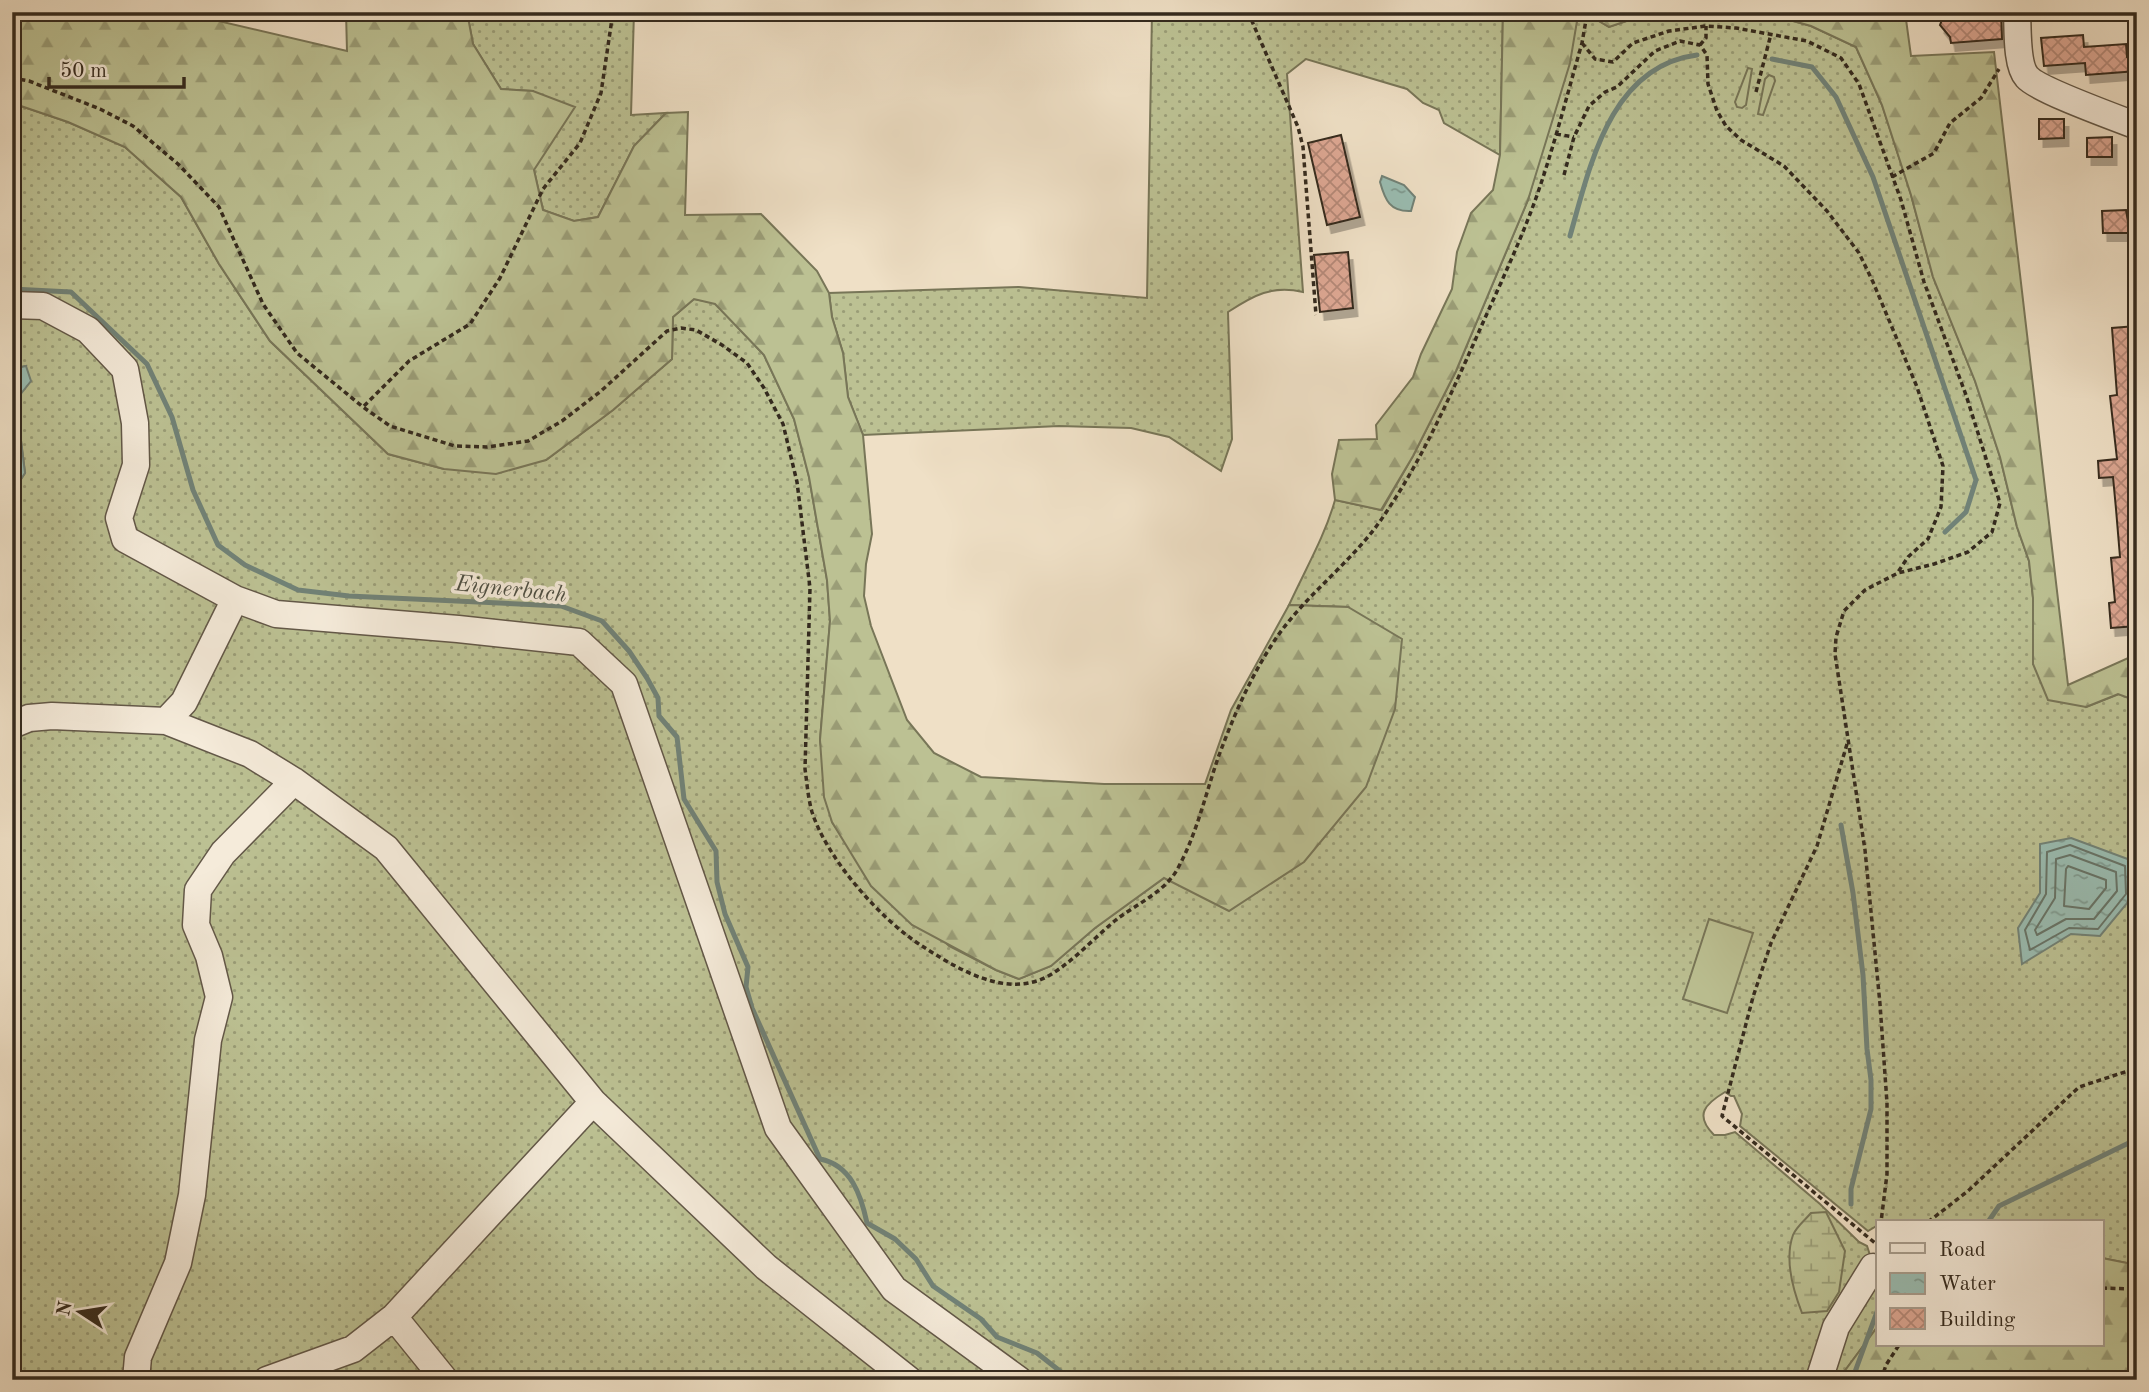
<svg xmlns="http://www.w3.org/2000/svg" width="2149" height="1392" font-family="'Old Standard TT',serif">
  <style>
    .grass { fill: url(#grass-dots); stroke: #787658; stroke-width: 2 }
    .forest { fill: url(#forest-firs); stroke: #787658; stroke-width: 2 }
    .wetland { fill: url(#wetland-marsh); stroke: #787658; stroke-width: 2 }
    .pitch { fill: #bcc193; stroke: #787658; stroke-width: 2 }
    .water { fill: url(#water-ripples); stroke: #718277; stroke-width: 2 }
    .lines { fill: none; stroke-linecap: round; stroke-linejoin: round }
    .shore { stroke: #677468; stroke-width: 2 }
    .stream { stroke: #718277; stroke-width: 5 }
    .building { fill: url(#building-cross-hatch); stroke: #342a1e; stroke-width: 2; filter: url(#shadow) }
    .minor-casing { stroke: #635848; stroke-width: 29 }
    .path { stroke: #342a1e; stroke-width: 3.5; stroke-dasharray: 5 3.5; stroke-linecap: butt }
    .minor { stroke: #f5ebda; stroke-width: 26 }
    .labels { text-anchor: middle; stroke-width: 7; stroke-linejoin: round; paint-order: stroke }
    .water-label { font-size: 23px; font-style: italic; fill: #4e4f43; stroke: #f5ebda }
  </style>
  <defs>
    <pattern id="grass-dots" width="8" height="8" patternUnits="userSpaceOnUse" patternTransform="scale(1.75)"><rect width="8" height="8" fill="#bcc193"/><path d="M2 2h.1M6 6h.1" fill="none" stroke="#9a9d77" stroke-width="1.8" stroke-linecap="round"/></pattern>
    <pattern id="forest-firs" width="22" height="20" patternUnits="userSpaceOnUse" patternTransform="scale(1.75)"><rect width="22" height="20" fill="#bcc193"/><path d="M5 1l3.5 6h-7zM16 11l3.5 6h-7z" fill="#9a9d77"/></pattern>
    <pattern id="wetland-marsh" width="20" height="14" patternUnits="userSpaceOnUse" patternTransform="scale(1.75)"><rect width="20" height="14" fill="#bcc193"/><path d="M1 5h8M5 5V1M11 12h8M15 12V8" fill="none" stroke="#9a9d77"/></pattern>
    <pattern id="water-ripples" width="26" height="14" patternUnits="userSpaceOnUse" patternTransform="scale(1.75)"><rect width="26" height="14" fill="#9abdb2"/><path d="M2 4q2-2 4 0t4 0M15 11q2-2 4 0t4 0" fill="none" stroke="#7e9a90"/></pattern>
    <pattern id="building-cross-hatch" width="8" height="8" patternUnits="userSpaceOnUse" patternTransform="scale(1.75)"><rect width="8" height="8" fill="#dda793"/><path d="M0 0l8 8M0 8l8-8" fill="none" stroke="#b48877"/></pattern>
    <filter id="shadow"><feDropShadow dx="4.5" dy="8" stdDeviation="0" flood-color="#0004"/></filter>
  </defs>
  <rect width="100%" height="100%" fill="#efe0c6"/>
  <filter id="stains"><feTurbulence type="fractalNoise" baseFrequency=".00286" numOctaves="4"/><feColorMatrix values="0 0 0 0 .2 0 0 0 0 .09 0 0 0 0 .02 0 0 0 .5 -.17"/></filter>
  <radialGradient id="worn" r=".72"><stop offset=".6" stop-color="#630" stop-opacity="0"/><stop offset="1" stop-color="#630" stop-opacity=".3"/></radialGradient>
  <path class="grass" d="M 467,12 L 634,12 L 631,115 L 666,113 L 634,146 L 598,217 L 574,221 L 543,210 L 534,170 L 533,91 L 501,89 L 473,44 Z
    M 1152,12 L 1503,12 L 1500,155 L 1444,123 L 1439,110 L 1423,103 L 1407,89 L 1306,59 L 1287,74 L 1303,292 C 1272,285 1254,295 1228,312 L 1232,439 L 1221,471 L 1169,437 L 1131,428 L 1059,426 L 863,435 L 848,397 L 843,353 L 832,317 L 829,293 L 1019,287 L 1147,298 Z
    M 1574,12 L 1592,12 L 1594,18 L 1609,27 L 1653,12 L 1717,12 L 1779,17 L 1811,26 L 1856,47 L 1882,105 L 1911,195 L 1933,277 L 1975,381 L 2000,457 L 2017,527 L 2029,561 L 2033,598 L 2033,664 L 2086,707 L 2119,694 L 2137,701 L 2137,1265 L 2102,1258 L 2102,1222 L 1885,1221 L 1878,1222 L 1878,1225 L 1868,1231 L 1740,1126 L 1742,1114 L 1734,1096 L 1731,1096 L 1725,1092 C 1705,1104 1694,1115 1714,1135 L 1725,1135 L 1735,1132 L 1820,1204 L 1859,1242 L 1867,1246 L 1878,1280 L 1878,1326 L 1838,1380 L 12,1380 L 12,493 L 25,473 L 16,400 L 26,366 L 12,369 L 12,103 L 68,122 L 125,147 L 181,197 L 219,264 L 270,341 L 388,454 L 444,469 L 546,460 L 613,410 L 672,359 L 673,317 L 694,299 L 715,303 L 764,355 L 794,419 L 809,477 L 827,580 L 830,621 L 820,740 L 832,822 L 848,845 L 949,946 L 996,970 L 1019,979 L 1051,966 L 1095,928 L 1164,878 L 1348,607 L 1289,605 C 1305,570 1325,536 1335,500 L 1382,510 L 1413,456 L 1456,371 L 1528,200 L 1577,21 Z"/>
  <path class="forest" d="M 12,12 L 128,12 L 141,16 L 143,12 L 180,12 L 347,51 L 346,12 L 467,12 L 473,44 L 501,89 L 533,91 L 575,107 L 534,170 L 543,210 L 574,221 L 598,217 L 634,146 L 666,113 L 688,112 L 685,215 L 761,214 L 817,271 L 829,293 L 832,317 L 843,353 L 848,397 L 863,435 L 872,534 L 866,564 L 864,596 L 871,626 L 907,720 L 934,753 L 981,777 L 1104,784 L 1205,784 L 1231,710 L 1289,605 L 1348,607 L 1402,639 L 1395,709 L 1366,787 L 1304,862 L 1229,911 L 1164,878 L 1095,928 L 1051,966 L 1019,979 L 996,970 L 912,925 L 871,886 L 832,822 L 824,797 L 820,740 L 830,621 L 827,580 L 809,477 L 794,419 L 764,355 L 715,304 L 694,299 L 673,317 L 672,359 L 613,410 L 546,460 L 496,474 L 444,469 L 388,454 L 270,341 L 219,264 L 181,197 L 125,147 L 68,122 L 12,103 Z
    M 1503,12 L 1574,12 L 1577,21 L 1570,63 L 1528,200 L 1456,371 L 1413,456 L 1381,510 L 1335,500 L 1332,474 L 1339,440 L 1377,439 L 1376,425 L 1413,377 L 1421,354 L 1452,289 L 1457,252 L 1471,213 L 1493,190 L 1500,155 Z
    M 1592,12 L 1653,12 L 1609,27 L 1594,18 Z
    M 1717,12 L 1905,12 L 1911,56 L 1994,52 L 2068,685 L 2137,654 L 2137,701 L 2118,694 L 2086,707 L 2048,700 L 2033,664 L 2033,598 L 2029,561 L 2017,527 L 2000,457 L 1975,381 L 1933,277 L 1911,195 L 1882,105 L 1856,47 L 1811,26 L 1779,17 Z
    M 2102,1258 L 2137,1265 L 2137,1380 L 1838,1380 L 1878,1326 L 1878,1345 L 2102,1345 Z"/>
  <path class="wetland" d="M 1826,1212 L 1845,1251 L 1839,1292 L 1827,1311 L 1802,1313 C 1793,1290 1784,1260 1793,1235 C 1796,1227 1806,1219 1811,1213 Z"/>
  <path class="pitch" d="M 1748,68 L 1752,69 L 1746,105 L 1742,108 L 1737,107 L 1735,102 Z
    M 1769,75 L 1774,77 L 1775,81 L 1763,115 L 1758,114 L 1765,79 Z
    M 1709,919 L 1753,933 L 1727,1013 L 1683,999 Z"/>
  <path class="water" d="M 1382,176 L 1404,185 L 1415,197 L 1411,211 C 1390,212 1385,200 1380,182 Z
    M 26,366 L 31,381 L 16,400 L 25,473 L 12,493 L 12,369 Z
    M 2071,838 L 2133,861 L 2133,896 L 2100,936 L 2071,934 L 2022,964 L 2018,928 L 2040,893 L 2040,844 Z"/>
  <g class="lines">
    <path class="shore" d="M 2070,845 L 2125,866 L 2126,894 L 2098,929 L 2069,928 L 2030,950 L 2025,930 L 2046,894 L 2047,852 Z
      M 2070,855 L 2116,872 L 2117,891 L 2094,919 L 2066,919 L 2037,935 L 2035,930 L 2055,898 L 2056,859 Z
      M 2068,866 L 2106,880 L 2106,888 L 2089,909 L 2064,906 L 2066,869 Z"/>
    <path class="stream" d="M 1772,59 L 1812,67 L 1836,97 L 1873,177 L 1976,480 L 1966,512 L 1945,532
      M 1570,236 C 1590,166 1610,66 1697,55
      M 12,289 L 71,292 L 147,364 L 172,417 L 193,490 L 218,545 L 245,565 L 298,590 L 349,596 L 561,606 L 602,621 L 629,651 L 647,678 L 658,698 L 659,716 L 677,737 L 684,799 L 716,851 L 717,882 L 725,914 L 748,967 L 746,987 L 752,1008 L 820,1159 C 851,1165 861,1195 867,1223 L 895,1239 L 916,1259 L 933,1286 L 981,1319 L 997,1337 L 1037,1353 L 1070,1379 L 1075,1380
      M 1841,825 L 1853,893 L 1863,975 L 1867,1049 L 1871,1080 L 1871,1109 L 1851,1189 L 1851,1204
      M 1988,1222 L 1999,1206 L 2137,1139
      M 1852,1380 L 1878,1309"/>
  </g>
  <path class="building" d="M 1945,12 L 2001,12 L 2002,39 L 1951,43 L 1950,37 L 1940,25 Z
    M 2083,35 L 2084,47 L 2126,44 L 2127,57 L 2137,56 L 2137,71 L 2086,75 L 2085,63 L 2044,66 L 2041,38 Z
    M 2039,119 L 2064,119 L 2064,138 L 2039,139 Z
    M 1341,135 L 1360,217 L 1327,225 L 1308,143 Z
    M 2112,137 L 2112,157 L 2087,157 L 2087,138 Z
    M 2126,210 L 2130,233 L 2103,233 L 2102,211 Z
    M 1348,252 L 1353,308 L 1320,312 L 1314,255 Z
    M 2136,326 L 2137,626 L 2111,628 L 2109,603 L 2115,602 L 2111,558 L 2120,557 L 2116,509 L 2113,477 L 2099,478 L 2098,461 L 2117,459 L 2110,396 L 2117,395 L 2112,328 Z"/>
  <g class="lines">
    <defs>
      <path id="minor" d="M 2017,12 C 2018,28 2016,65 2027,77 C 2038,90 2117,118 2137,126
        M 12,305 L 43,306 L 88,330 L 125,369 L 135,423 L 136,465 L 119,518 L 125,539 L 235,599 L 276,614 L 458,629 L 579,642 L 624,684 L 778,1128 L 894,1289 L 1019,1380
        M 166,721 L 184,702 L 235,599
        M 12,725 L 29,718 L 52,716 L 166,721 L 250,754 L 294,781 L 386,848 L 593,1102 L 766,1267 L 909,1380
        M 394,1317 L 445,1380
        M 136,1380 L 138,1357 L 178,1263 L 192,1195 L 208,1040 L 219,997 L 209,956 L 196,925 L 198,890 L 223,853 L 294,781
        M 267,1380 L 353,1349 L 394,1317 L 593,1102
        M 1819,1380 L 1836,1327 L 1873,1267"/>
    </defs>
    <use href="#minor" class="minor-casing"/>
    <path class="path" d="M 1248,12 L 1298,127 L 1303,147 L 1316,315
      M 1582,43 L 1595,59 L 1613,62 L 1633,43 L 1669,31 L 1706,26 L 1736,28 L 1807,41 L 1841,58 L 1859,84 L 1901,200 L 1924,282 L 1966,395 L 2000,503 L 1992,532 L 1968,552 L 1934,564 L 1898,573 L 1865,590 L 1844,611 L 1836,637 L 1835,654 L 1865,850 L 1880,1004 L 1887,1103 L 1887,1174 L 1881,1222
      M 1700,45 L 1706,38 L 1706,26
      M 12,78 L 29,81 L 100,109 L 133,126 L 178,164 L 219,207 L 263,304 L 297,353 L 363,407 L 390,426 L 455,446 L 487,447 L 528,441 L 562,421 L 601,391 L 667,331 L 681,328 L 696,330 L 722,345 L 747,363 L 764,388 L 783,424 L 797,482 L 810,588 L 805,769 C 807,783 808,798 812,812 C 827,859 881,920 922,946 C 958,969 1007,1000 1050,975 C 1075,960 1095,937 1117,919 C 1137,904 1166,891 1178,868 C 1197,833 1205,796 1218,758 C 1232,720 1249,680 1271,646 C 1302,596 1353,563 1385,514 C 1421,461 1447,403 1473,345 C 1494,297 1518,248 1536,198 C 1554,147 1567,95 1582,43 L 1586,20 L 1583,12
      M 1756,92 L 1771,34
      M 1556,134 L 1574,137
      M 1564,175 L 1574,137 L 1589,106 L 1605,92 L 1617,87 L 1655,51 L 1680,41 L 1700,45 L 1707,55 L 1708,84 L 1717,111 L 1726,126 L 1741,140 L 1784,166 L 1827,211 L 1859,253 L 1873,282 L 1917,387 L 1943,466 L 1941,507 L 1928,539 L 1908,557 L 1898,572
      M 1892,177 L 1934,153 L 1950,123 L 1981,98 L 1999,69
      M 364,406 L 409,361 L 470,324 L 500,278 L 543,189 L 580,143 L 601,93 L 613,12
      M 1847,744 L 1817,846 L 1771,943 L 1753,997 L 1722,1116 L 1875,1243
      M 1928,1222 L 1968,1191 L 2079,1087 L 2137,1068
      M 2102,1288 L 2137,1289
      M 1881,1380 L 1886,1365 L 1899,1345"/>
    <use href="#minor" class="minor"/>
  </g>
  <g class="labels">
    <g class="water-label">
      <text transform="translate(511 588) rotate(6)" y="8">Eignerbach</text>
    </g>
  </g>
  <rect width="2149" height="1392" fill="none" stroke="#efe0c6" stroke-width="42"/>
  <rect x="14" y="14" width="2121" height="1364" fill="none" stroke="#342a1e" stroke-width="3.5"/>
  <rect x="21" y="21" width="2107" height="1350" fill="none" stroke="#342a1e" stroke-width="2"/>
  <rect x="1876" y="1220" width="228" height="126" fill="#f5ebda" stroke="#a89e8f" stroke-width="2"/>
  <rect x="1890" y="1243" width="35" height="10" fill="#f5ebda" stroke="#a89e8f" stroke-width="2"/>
  <text x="1939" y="1256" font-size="21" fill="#342a1e">Road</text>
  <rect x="1890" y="1273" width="35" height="21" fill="url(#water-ripples)" stroke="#a89e8f" stroke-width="2"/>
  <text x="1939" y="1290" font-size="21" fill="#342a1e">Water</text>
  <rect x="1890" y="1308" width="35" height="21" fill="url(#building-cross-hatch)" stroke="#a89e8f" stroke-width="2"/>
  <text x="1939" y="1326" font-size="21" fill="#342a1e">Building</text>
  <g transform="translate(80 1312) rotate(282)" stroke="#f5ebda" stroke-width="5" paint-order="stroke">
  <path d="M0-5L12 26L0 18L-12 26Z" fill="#342a1e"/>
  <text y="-10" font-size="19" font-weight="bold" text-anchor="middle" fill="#342a1e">N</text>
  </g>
  <path d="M49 77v10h135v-10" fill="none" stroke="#342a1e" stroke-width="3.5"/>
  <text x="60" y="77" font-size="21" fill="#342a1e" stroke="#f5ebda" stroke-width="5" paint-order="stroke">50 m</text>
  <rect width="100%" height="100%" filter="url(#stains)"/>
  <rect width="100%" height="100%" fill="url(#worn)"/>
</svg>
